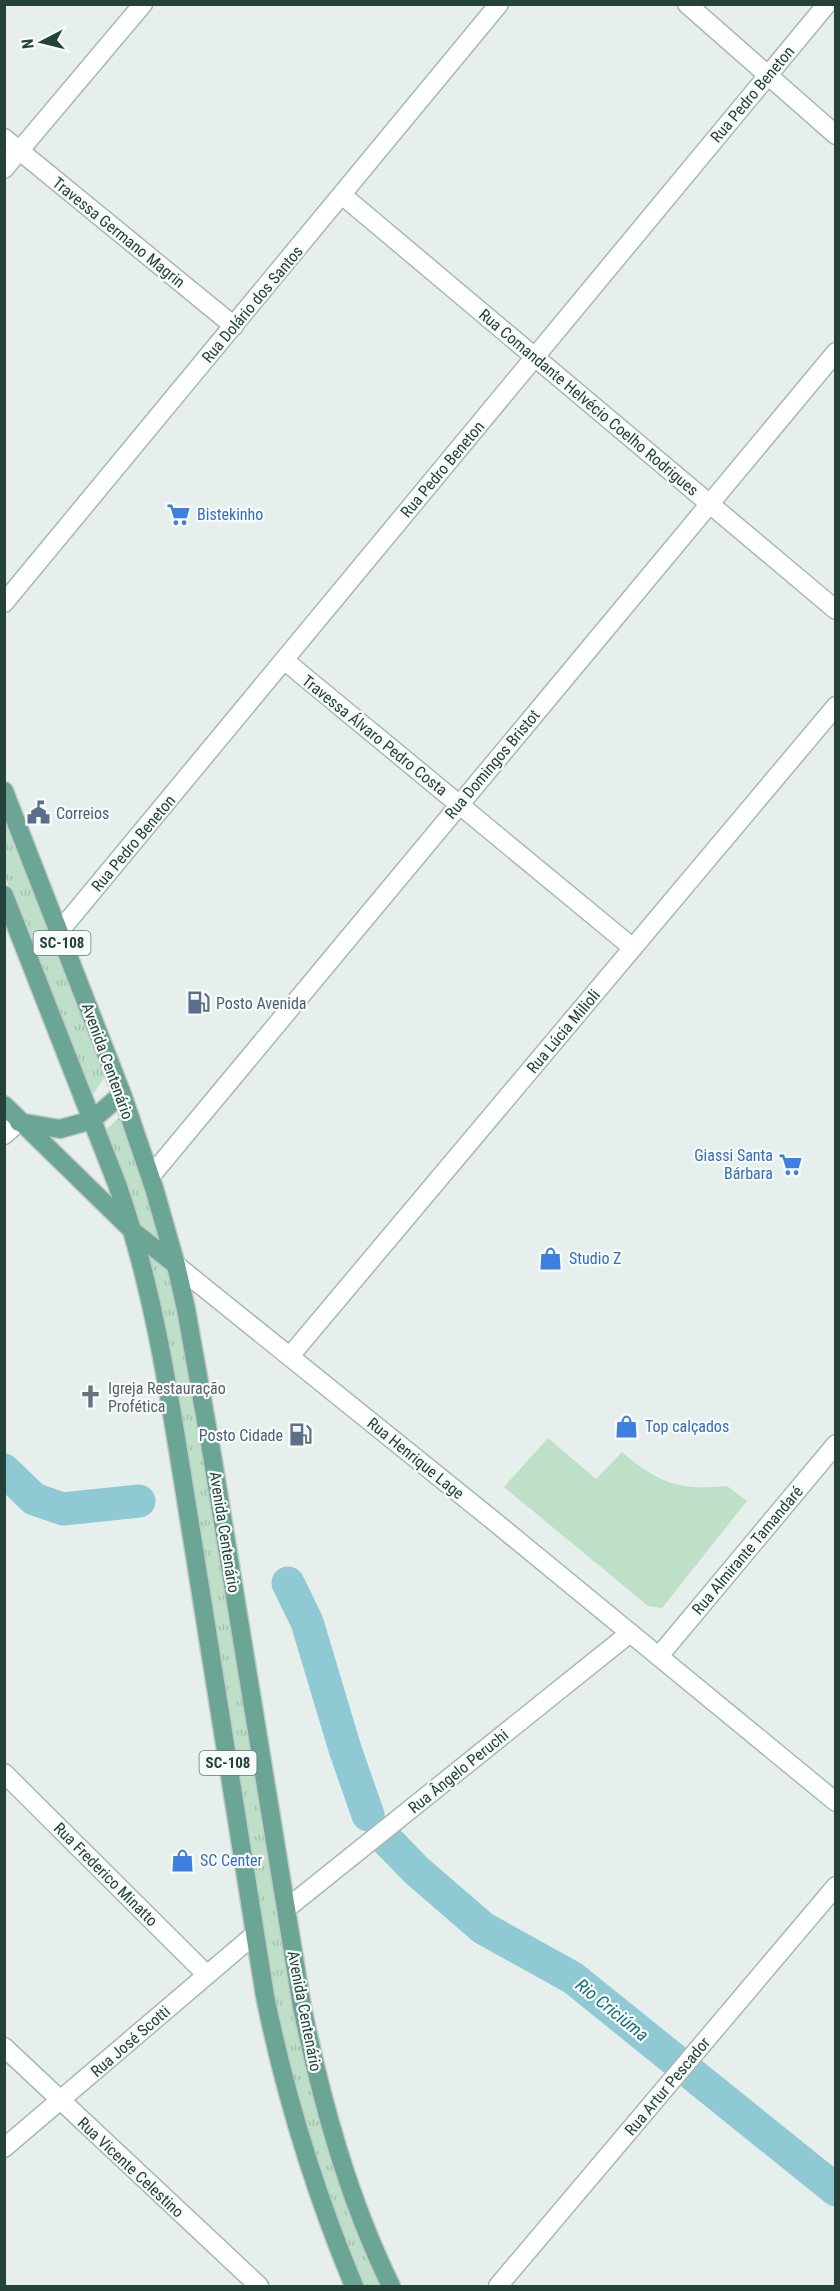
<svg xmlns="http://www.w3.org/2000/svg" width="840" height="2291" font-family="'Roboto Condensed',sans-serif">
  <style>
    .grass { fill: #bfe0c8 }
    .park { fill: url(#park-tufts) }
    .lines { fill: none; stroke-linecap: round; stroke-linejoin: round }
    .river { stroke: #8ec9d4; stroke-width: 33 }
    .street-casing { stroke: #a8b8b2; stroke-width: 21 }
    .secondary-casing { stroke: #a4bbb3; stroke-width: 21 }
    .primary-casing { stroke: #c2cac8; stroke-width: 21 }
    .street { stroke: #fff; stroke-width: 18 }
    .secondary { stroke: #fff; stroke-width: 18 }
    .primary { stroke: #6aa596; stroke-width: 18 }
    .labels { text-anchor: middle; stroke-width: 4.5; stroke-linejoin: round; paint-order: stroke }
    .shield { fill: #f7fbf9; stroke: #637a73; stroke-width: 1.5 }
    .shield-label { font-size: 15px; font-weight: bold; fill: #24423a }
    .street-label { font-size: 16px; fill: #24423a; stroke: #f7fbf9 }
    .shop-label { font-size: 16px; fill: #366cbe; stroke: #f7fbf9; text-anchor: start }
    .service-label { font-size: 16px; fill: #4e5e75; stroke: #f7fbf9; text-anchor: start }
    .worship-label { font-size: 16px; fill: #5b616d; stroke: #f7fbf9; text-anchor: start }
    .water-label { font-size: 18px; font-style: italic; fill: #1c6f80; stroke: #f7fbf9 }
  </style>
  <defs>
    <pattern id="park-tufts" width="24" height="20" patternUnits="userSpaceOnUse" patternTransform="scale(1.5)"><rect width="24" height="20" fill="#bfe0c8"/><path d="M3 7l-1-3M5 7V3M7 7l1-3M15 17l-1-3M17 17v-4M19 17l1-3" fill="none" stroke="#a4c1ad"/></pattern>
  </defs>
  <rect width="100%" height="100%" fill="#e6efeb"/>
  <path class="grass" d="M 548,1438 L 596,1479 L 622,1452 C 658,1483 680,1491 727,1486 L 747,1501 L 662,1608 L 648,1606 L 504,1487 Z"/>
  <path class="park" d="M 4,809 L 106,1075 L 90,1099 L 42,969 L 5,877 Z
    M 120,1117 L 160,1239 L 190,1367 L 290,1982 L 382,2286 L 360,2286 L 314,2168 L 270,1990 L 193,1507 L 103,1132 Z"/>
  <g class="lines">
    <path class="river" d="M 4,1470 L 34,1499 L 63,1509 L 139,1501
      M 288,1583 L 307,1622 L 345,1749 L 368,1815
      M 385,1838 L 416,1870 L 483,1928 L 573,1978 L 836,2190"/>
    <defs>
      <path id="street" d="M 687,4 L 836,135
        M 4,138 L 234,326
        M 4,169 L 143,4
        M 342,195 L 836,610
        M 284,660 L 633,948
        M 58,933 L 827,4
        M 150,1177 L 836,352
        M 290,1356 L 836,706
        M 659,1656 L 836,1444
        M 4,1773 L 207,1975
        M 286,1909 L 630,1633
        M 4,2047 L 259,2286
        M 4,2148 L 255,1934
        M 498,2286 L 836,1886"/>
      <path id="secondary" d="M 4,603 L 499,4
        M 4,1135 L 19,1122
        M 176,1265 L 495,1522 L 836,1802"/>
      <path id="primary" d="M 4,791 L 122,1094 L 154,1188 L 176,1265 L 186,1309 L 212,1455 L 302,2007 C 322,2103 348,2198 391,2286
        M 4,895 L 117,1184 C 158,1300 173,1422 193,1543 C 217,1694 241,1845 265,1996 C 286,2099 314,2190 354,2286
        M 4,1105 L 134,1232 L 176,1265
        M 19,1122 L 60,1129 L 92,1120 L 122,1094"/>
    </defs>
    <use href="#street" class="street-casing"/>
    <use href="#secondary" class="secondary-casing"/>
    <use href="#primary" class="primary-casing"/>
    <use href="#street" class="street"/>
    <use href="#secondary" class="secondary"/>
    <use href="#primary" class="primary"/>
  </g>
  <defs>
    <symbol id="supermarket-bare" viewBox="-9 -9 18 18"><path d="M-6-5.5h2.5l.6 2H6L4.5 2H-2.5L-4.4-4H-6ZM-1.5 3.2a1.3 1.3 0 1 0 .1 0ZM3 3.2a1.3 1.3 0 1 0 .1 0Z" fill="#3f7fe0" stroke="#f7fbf9" stroke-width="2.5" paint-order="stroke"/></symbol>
    <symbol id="civic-bare" viewBox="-9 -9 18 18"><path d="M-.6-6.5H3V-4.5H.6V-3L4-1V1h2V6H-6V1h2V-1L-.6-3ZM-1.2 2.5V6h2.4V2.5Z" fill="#5c6f8a" stroke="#f7fbf9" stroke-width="2.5" paint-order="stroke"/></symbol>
    <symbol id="fuel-bare" viewBox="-9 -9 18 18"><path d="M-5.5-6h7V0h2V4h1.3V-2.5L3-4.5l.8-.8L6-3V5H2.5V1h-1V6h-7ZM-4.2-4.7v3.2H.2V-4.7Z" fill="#5c6f8a" stroke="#f7fbf9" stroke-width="2.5" paint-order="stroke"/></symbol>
    <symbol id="shop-bare" viewBox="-9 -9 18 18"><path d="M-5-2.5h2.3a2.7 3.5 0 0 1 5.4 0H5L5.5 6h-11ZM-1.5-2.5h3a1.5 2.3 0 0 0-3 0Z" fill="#3f7fe0" stroke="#f7fbf9" stroke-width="2.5" paint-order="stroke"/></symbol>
    <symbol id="church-bare" viewBox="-9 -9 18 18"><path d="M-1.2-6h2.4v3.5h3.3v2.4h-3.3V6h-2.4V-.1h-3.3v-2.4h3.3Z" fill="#6b7280" stroke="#f7fbf9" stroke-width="2.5" paint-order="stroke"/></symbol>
  </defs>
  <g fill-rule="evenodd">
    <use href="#supermarket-bare" x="162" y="498" width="33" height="33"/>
    <use href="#civic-bare" x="22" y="796" width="33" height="33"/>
    <use href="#fuel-bare" x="182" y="986" width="33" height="33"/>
    <use href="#supermarket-bare" x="774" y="1148" width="33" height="33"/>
    <use href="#shop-bare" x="534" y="1242" width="33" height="33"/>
    <use href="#church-bare" x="74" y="1380" width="33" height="33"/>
    <use href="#shop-bare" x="610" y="1410" width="33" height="33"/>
    <use href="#fuel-bare" x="284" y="1418" width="33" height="33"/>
    <use href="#shop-bare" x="166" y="1844" width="33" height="33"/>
  </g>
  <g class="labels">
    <g class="shield">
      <rect x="33.5" y="931" width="57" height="24" rx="4.5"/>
      <rect x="199.5" y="1751" width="57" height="24" rx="4.5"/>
    </g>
    <g class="shield-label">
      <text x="62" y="948">SC-108</text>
      <text x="228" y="1768">SC-108</text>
    </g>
    <g class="street-label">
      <text transform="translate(752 94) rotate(-50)" y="6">Rua Pedro Beneton</text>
      <text transform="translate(119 232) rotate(39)" y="6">Travessa Germano Magrin</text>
      <text transform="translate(252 304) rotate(-50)" y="6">Rua Dolário dos Santos</text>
      <text transform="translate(589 402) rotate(40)" y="6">Rua Comandante Helvécio Coelho Rodrigues</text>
      <text transform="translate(442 469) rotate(-50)" y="6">Rua Pedro Beneton</text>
      <text transform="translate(375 735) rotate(39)" y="6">Travessa Álvaro Pedro Costa</text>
      <text transform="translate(492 764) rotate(-50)" y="6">Rua Domingos Bristot</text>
      <text transform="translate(133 843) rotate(-50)" y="6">Rua Pedro Beneton</text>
      <text transform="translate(563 1031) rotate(-50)" y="6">Rua Lúcia Milioli</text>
      <text transform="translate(108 1061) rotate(70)" y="6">Avenida Centenário</text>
      <text transform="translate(416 1458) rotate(39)" y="6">Rua Henrique Lage</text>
      <text transform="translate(225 1532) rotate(81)" y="6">Avenida Centenário</text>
      <text transform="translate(747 1550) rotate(-50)" y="6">Rua Almirante Tamandaré</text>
      <text transform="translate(458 1771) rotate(-39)" y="6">Rua Ângelo Peruchi</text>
      <text transform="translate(106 1874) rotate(45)" y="6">Rua Frederico Minatto</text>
      <text transform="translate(305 2011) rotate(79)" y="6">Avenida Centenário</text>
      <text transform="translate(130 2041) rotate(-41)" y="6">Rua José Scotti</text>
      <text transform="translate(667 2086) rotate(-50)" y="6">Rua Artur Pescador</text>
      <text transform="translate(131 2167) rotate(43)" y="6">Rua Vicente Celestino</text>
    </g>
    <g class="shop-label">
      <text x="197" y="520">Bistekinho</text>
      <text x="773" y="1161" text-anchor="end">Giassi Santa<tspan x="773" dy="18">Bárbara</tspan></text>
      <text x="569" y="1264">Studio Z</text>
      <text x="645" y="1432">Top calçados</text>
      <text x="200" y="1866">SC Center</text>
    </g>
    <g class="service-label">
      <text x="56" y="819">Correios</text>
      <text x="216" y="1009">Posto Avenida</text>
      <text x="283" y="1441" text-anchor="end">Posto Cidade</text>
    </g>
    <g class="worship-label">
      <text x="108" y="1394">Igreja Restauração<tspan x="108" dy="18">Profética</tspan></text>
    </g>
    <g class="water-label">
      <text transform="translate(612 2010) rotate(39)" y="6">Rio Criciúma</text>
    </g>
  </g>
  <rect width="840" height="2291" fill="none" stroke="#24423a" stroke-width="12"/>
  <g transform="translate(42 42) rotate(263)" stroke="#f7fbf9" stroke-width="4.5" paint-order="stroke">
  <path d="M0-4.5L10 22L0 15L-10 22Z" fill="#24423a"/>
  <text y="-9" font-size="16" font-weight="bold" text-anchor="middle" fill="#24423a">N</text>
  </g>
</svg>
